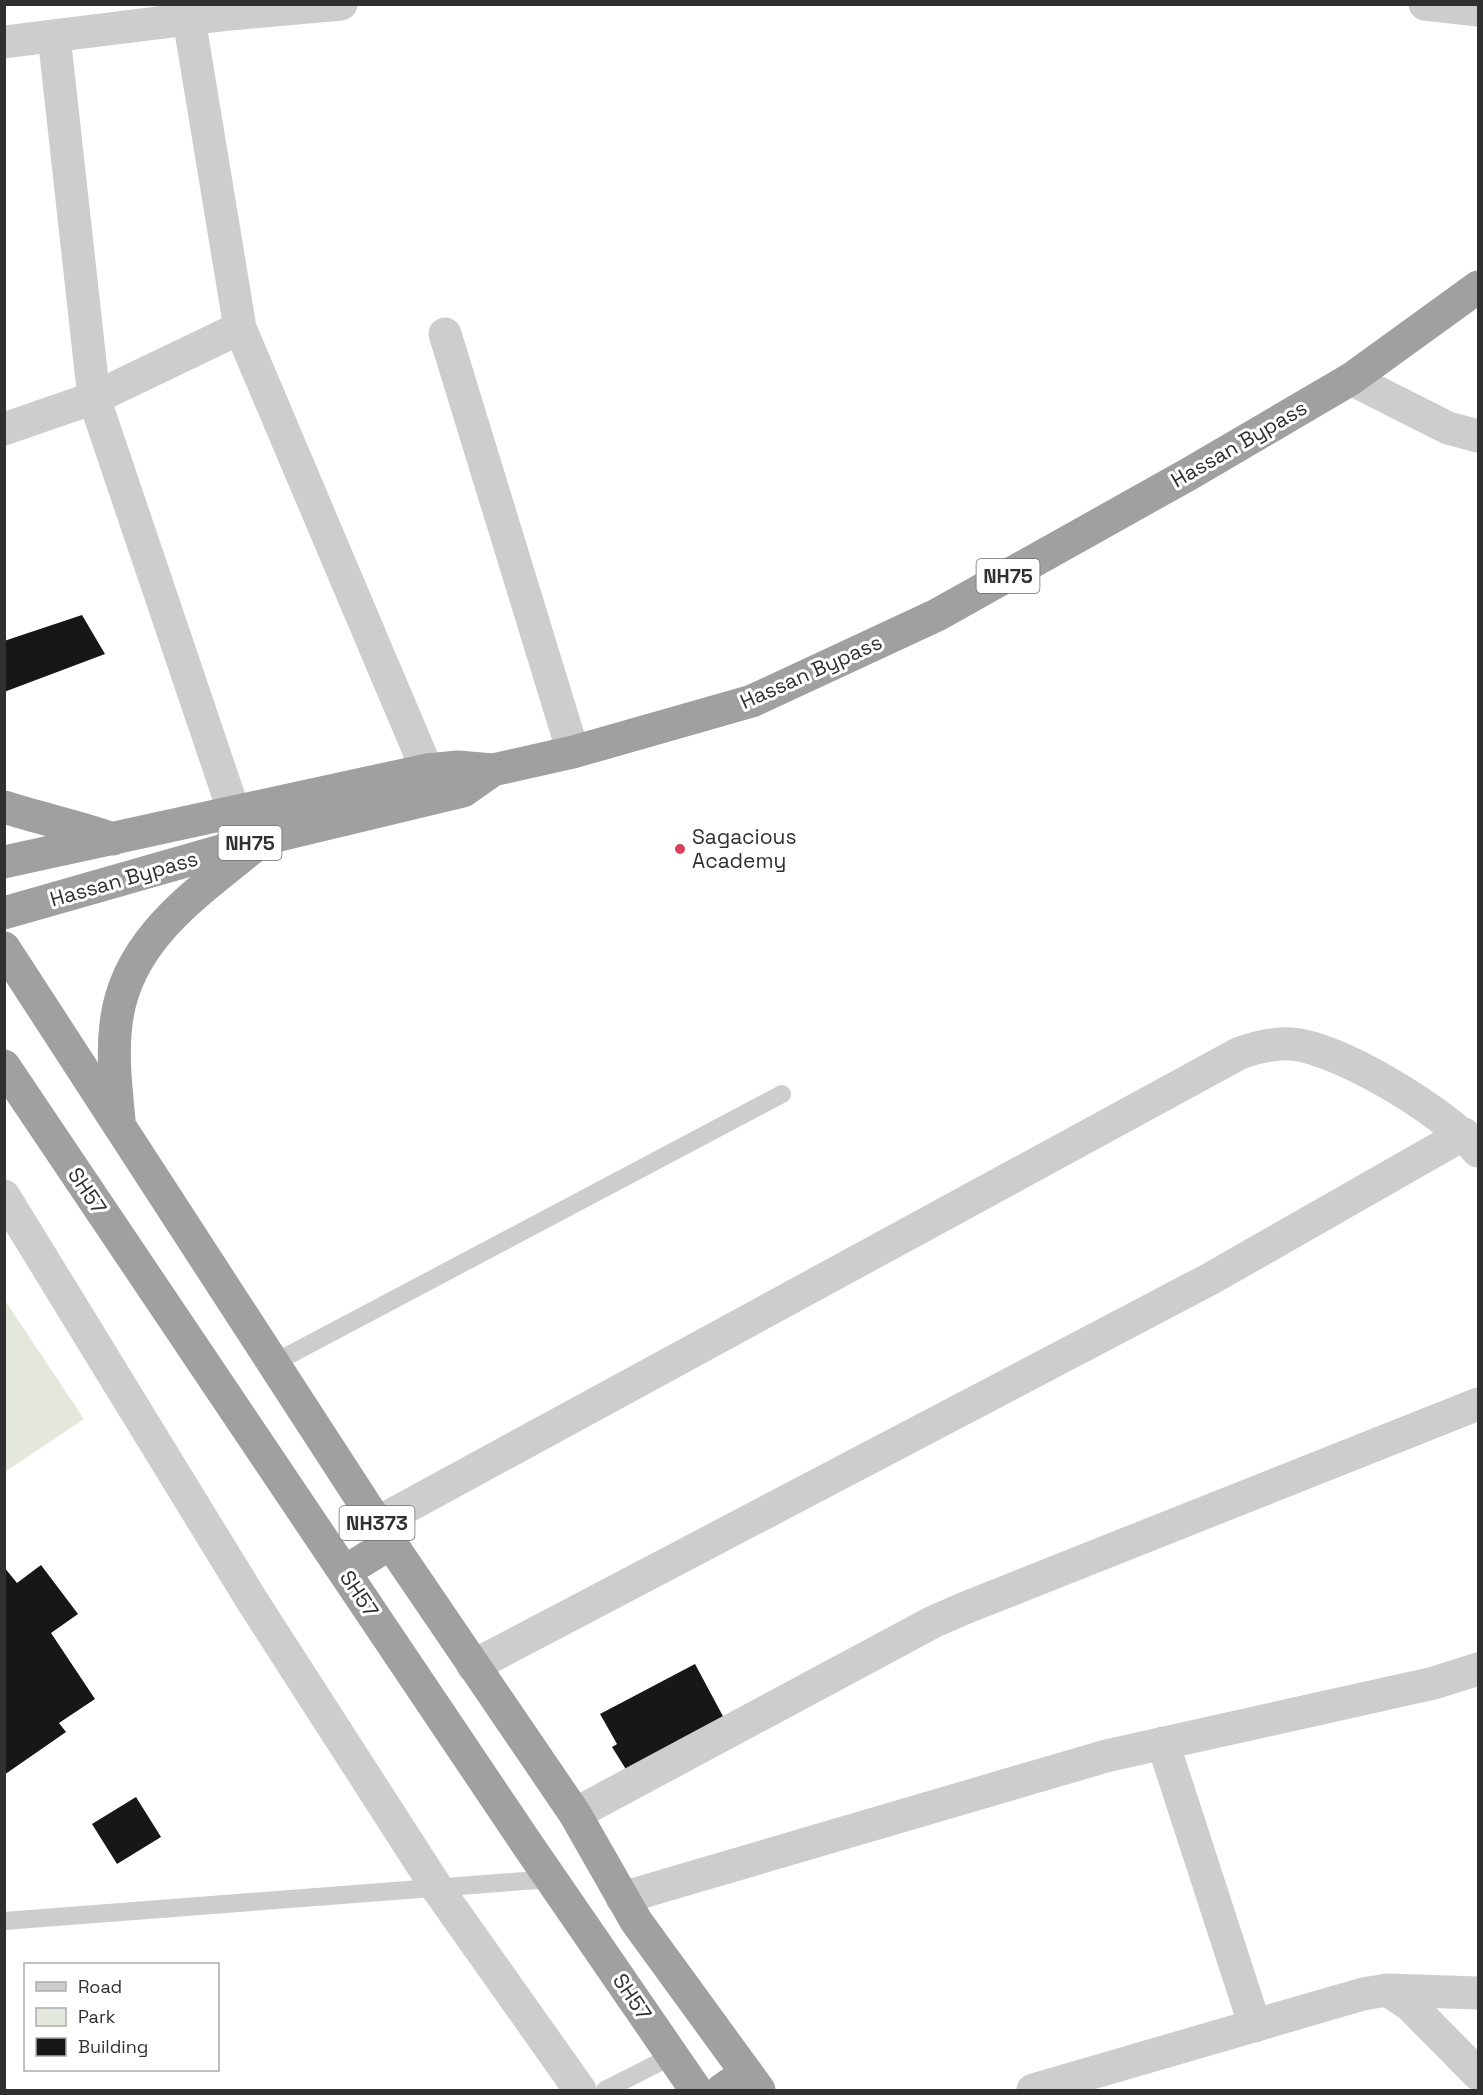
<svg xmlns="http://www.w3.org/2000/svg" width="1483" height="2095" font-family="'Space Grotesk',sans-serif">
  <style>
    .green { fill: #e4e8dc }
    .building { fill: #171717 }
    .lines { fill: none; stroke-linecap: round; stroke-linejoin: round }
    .service { stroke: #cdcdcd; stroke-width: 18 }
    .minor { stroke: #cdcdcd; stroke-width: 33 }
    .tertiary { stroke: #cdcdcd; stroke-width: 33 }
    .trunk { stroke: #a0a0a0; stroke-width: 33 }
    .poi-dot { fill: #d8405e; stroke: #fff; stroke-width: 2 }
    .labels { text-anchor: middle; stroke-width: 6; stroke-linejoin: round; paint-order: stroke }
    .shield { fill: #fff; stroke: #6e6e6e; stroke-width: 1.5 }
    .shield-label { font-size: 20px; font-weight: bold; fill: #303030 }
    .street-label { font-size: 21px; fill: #303030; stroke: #fff }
    .poi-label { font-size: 21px; fill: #303030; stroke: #fff; text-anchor: start }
  </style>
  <rect width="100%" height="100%" fill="#fff"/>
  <path class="green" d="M 4,1299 L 84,1419 L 5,1472 L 4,1472 Z"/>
  <path class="building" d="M 82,615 L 105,654 L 4,692 L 4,641 Z
    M 41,1565 L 78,1614 L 51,1633 L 95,1699 L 59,1723 L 66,1732 L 4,1775 L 4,1567 L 17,1583 Z
    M 695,1664 L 725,1720 L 627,1771 L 612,1747 L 617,1744 L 600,1714 Z
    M 136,1797 L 161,1837 L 117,1864 L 92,1824 Z"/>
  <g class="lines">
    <path class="service" d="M 274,1363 L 782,1094
      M 4,1921 L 551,1879
      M 605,2090 L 672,2056"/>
    <path class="minor" d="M 189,19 L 240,328 L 427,770
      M 54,36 L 94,398 L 234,812
      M 445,334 L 573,752
      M 1351,379 L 1448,428 L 1478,436
      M 4,429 L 94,398 L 240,328
      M 4,1196 L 251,1599 L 437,1888 L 580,2090
      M 377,1523 L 1238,1054 C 1256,1047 1272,1043 1292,1044 C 1342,1049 1446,1113 1478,1151
      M 473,1666 L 1210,1279 L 1464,1134
      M 1163,1743 L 1255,2026
      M 575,1814 L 933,1622 L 965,1608 L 1478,1404
      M 622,1898 L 1106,1756 L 1434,1683 L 1478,1669
      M 1387,1990 L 1410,2005 L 1478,2074
      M 1033,2090 L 1363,1994 L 1387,1990 L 1478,1993"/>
    <path class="tertiary" d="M 1425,4 L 1478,10
      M 4,42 L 230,14 L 341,4"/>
    <path class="trunk" d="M 4,807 C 41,819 77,826 113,839
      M 4,862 L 427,770 L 458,767 L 493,770
      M 4,913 L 263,839 L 463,791 L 493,770 L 573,752 L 752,701 L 937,615 L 1189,474 L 1351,379 L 1478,287
      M 4,948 L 377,1523 L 575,1814 L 636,1921 L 759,2090
      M 4,1066 L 527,1844 L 696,2090
      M 119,1120 C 116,1088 112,1056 116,1024 C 125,942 193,896 252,848
      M 344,1572 L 391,1543
      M 722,2090 L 747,2073"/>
  </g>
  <circle class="poi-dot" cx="680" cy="849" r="6"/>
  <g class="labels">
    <g class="shield">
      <rect x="976.5" y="559" width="63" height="34" rx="4.5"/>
      <rect x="218.5" y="826" width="63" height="34" rx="4.5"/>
      <rect x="339.5" y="1506" width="75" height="34" rx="4.5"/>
    </g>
    <g class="shield-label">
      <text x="1008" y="583">NH75</text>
      <text x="250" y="850">NH75</text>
      <text x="377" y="1530">NH373</text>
    </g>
    <g class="street-label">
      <text transform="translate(1239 444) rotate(-30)" y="7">Hassan Bypass</text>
      <text transform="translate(811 672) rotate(-24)" y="7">Hassan Bypass</text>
      <text transform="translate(124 879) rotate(-16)" y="7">Hassan Bypass</text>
      <text transform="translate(87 1191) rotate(56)" y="7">SH57</text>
      <text transform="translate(359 1594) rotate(56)" y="7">SH57</text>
      <text transform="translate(632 1997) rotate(56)" y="7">SH57</text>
    </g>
    <g class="poi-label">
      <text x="692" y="844">Sagacious<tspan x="692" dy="24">Academy</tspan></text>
    </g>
  </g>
  <rect width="1483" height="2095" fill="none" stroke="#303030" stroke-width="12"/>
  <rect x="24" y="1963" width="195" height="108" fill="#ffffff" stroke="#acacac" stroke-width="1.5"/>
  <rect x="36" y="1982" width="30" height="9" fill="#cdcdcd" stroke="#acacac" stroke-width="1.5"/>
  <text x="78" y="1993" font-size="18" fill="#303030">Road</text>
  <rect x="36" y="2008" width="30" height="18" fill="#e4e8dc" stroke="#acacac" stroke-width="1.5"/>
  <text x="78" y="2023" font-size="18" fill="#303030">Park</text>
  <rect x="36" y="2038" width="30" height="18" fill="#171717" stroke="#acacac" stroke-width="1.5"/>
  <text x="78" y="2053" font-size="18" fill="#303030">Building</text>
</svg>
